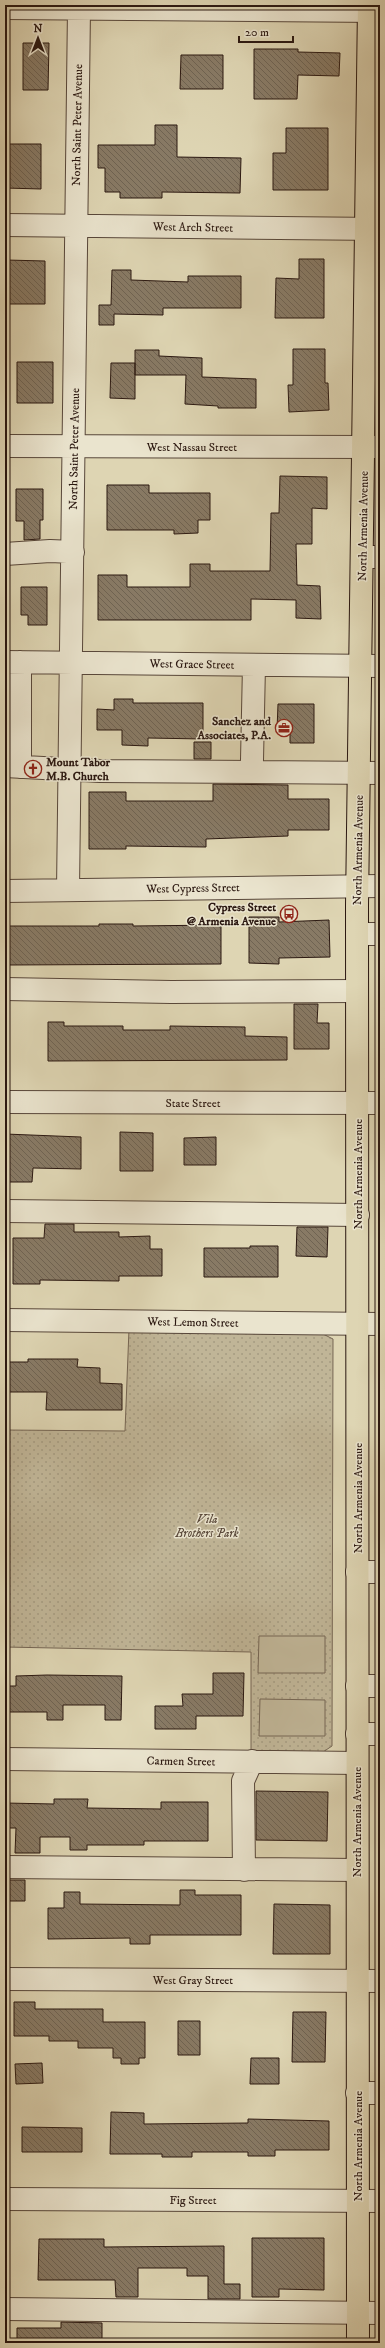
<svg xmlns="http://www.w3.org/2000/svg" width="385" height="2348" font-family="'IM FELL DW Pica',serif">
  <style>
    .park { fill: url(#park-dots); stroke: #766654 }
    .garden { fill: #c0b597; stroke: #766654 }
    .building { fill: url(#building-back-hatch); stroke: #2b1811 }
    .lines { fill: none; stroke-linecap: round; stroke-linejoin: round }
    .minor-casing { stroke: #58473a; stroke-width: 24 }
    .major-casing { stroke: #2b1811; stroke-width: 24 }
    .minor { stroke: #eae4ce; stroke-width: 22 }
    .major { stroke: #ded5b3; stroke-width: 22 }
    .labels { text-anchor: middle; stroke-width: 3; stroke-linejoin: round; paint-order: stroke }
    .street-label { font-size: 12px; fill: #2b1811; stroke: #eae4ce }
    .poi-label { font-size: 12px; font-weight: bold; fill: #2b1811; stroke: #eae4ce; text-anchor: end }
    .park-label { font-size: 12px; font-style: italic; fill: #584739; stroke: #eae4ce }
  </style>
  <defs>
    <pattern id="park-dots" width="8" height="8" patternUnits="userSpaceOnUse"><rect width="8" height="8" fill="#c0b597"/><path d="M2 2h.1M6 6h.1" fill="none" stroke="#a59b81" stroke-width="1.8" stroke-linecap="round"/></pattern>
    <pattern id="building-back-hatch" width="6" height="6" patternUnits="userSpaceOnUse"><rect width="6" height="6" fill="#887a65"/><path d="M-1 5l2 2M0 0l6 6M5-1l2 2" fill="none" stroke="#6f6352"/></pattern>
  </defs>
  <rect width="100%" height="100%" fill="#ded5b3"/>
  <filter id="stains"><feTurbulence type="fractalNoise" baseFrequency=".005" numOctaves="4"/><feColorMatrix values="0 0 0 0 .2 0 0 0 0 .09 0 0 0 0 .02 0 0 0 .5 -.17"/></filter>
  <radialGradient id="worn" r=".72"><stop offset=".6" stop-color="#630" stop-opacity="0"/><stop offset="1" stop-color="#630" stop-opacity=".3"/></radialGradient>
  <path class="park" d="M 129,1329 L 317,1331 L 333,1339 L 332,1746 L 323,1752 L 251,1753 L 251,1652 L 5,1647 L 5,1430 L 125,1431 Z"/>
  <path class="garden" d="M 259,1636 L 325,1636 L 325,1673 L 258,1673 Z
    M 260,1699 L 325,1700 L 325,1736 L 259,1736 Z"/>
  <path class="building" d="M 23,43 L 49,43 L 48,90 L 23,90 Z
    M 254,49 L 298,49 L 298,52 L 340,53 L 339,76 L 298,75 L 297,99 L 254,99 Z
    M 181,55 L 223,55 L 223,89 L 180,89 Z
    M 155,125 L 177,125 L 177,157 L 241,158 L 240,193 L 162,192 L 162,198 L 120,198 L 120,192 L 105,192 L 105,168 L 98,168 L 98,145 L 155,145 Z
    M 286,128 L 328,128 L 328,190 L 273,190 L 273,153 L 286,153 Z
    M 5,144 L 41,144 L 41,189 L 5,188 Z
    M 299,259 L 324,259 L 324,318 L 275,318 L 276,278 L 299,279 Z
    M 6,260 L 45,261 L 45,304 L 5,304 Z
    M 112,270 L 131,270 L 131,280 L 188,282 L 188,276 L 241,276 L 241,308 L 163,308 L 163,315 L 114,314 L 114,325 L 99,325 L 99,305 L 111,305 Z
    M 293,349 L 325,349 L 325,383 L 328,383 L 329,410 L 289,412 L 288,385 L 293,385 Z
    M 135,350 L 159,350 L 159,356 L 202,358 L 202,377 L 256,379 L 256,408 L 218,408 L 218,406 L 185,404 L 186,375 L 135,375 Z
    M 17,362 L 53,362 L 53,403 L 17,403 Z
    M 111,363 L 135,363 L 135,399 L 110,398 Z
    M 280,476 L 327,477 L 327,509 L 312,508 L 312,544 L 296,544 L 297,585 L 320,586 L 321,619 L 296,618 L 296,600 L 251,599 L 251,620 L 98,620 L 98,575 L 127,575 L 127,587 L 190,587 L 190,564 L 210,564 L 210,571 L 270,571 L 271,513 L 279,513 Z
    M 107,485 L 149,485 L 149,493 L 210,493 L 210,520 L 198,520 L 198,533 L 174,534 L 174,530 L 107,530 Z
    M 16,489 L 43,489 L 43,520 L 40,520 L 40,539 L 24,540 L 24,521 L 16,521 Z
    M 21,587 L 47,587 L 47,625 L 28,625 L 28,615 L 21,615 Z
    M 114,699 L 133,699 L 133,703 L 203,703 L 203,739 L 148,738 L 148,746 L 122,745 L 122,730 L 97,730 L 97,709 L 114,710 Z
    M 278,704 L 314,704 L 314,743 L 290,743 L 290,731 L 277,730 Z
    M 194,742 L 211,742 L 211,759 L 194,759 Z
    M 213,784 L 288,785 L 288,799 L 329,799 L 329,830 L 288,830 L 288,836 L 206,839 L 206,847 L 126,846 L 126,849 L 89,849 L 89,792 L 126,792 L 126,801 L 213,801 Z
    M 249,917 L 279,917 L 279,922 L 329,920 L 330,957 L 279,958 L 279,964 L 249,963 Z
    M 99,924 L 133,924 L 133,926 L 221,925 L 221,964 L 9,965 L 9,926 L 99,926 Z
    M 294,1004 L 318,1004 L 317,1023 L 329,1023 L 329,1049 L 294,1049 Z
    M 48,1022 L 64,1022 L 64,1026 L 123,1026 L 123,1030 L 170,1030 L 170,1026 L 245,1027 L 245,1036 L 287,1037 L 287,1060 L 48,1061 Z
    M 120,1132 L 153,1133 L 153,1171 L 120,1171 Z
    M 5,1134 L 81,1137 L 81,1169 L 33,1168 L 32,1182 L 5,1182 Z
    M 216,1137 L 216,1165 L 184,1165 L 184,1138 Z
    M 45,1224 L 74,1224 L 74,1232 L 119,1232 L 119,1237 L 150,1236 L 150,1249 L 162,1249 L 162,1276 L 119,1276 L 119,1281 L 40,1280 L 40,1284 L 13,1284 L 13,1238 L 44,1238 Z
    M 297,1227 L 328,1227 L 327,1257 L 296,1256 Z
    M 250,1246 L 278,1246 L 278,1277 L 204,1277 L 204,1248 L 250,1248 Z
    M 28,1359 L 78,1359 L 77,1367 L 100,1368 L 100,1383 L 122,1384 L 122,1410 L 46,1410 L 47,1392 L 5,1392 L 5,1362 L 28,1362 Z
    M 213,1673 L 244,1673 L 243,1716 L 196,1716 L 196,1729 L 155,1729 L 155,1706 L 183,1706 L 182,1694 L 213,1694 Z
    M 47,1675 L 122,1676 L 121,1720 L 105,1720 L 105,1705 L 63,1705 L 63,1720 L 47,1720 L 47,1712 L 6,1712 L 6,1686 L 16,1686 L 16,1676 Z
    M 256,1791 L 328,1792 L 327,1841 L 256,1840 Z
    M 54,1799 L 88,1799 L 87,1808 L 161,1809 L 161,1802 L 208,1802 L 208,1841 L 144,1841 L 144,1845 L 87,1845 L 87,1850 L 70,1850 L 70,1837 L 40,1837 L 40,1853 L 15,1853 L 16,1828 L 5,1828 L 5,1803 L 54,1804 Z
    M 5,1880 L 25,1880 L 25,1901 L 5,1901 Z
    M 180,1890 L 195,1890 L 195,1895 L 241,1895 L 241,1935 L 150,1935 L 150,1944 L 130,1944 L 130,1938 L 48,1939 L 48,1908 L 64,1908 L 64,1892 L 80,1892 L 80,1904 L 180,1905 Z
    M 274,1904 L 330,1905 L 330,1954 L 273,1954 Z
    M 14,2002 L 35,2002 L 35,2009 L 103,2009 L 103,2022 L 145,2022 L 145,2058 L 139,2058 L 139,2064 L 121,2064 L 121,2058 L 113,2058 L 113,2048 L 78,2048 L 78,2041 L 49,2041 L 49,2036 L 14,2036 Z
    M 293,2012 L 326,2012 L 325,2062 L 292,2062 Z
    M 178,2021 L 200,2021 L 200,2055 L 178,2055 Z
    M 251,2058 L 279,2058 L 279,2084 L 250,2084 Z
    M 42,2063 L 43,2083 L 16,2084 L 15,2064 Z
    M 111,2112 L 144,2113 L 144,2124 L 248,2123 L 248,2119 L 329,2121 L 329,2150 L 275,2150 L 275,2156 L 248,2156 L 248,2152 L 192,2152 L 192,2157 L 162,2157 L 162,2154 L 110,2154 Z
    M 22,2127 L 82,2128 L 82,2152 L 22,2152 Z
    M 252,2238 L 324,2238 L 324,2290 L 279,2289 L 279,2297 L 252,2297 Z
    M 39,2239 L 104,2239 L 104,2247 L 224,2246 L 224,2284 L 240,2284 L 240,2299 L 208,2299 L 208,2276 L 187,2276 L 187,2268 L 138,2268 L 138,2297 L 116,2297 L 115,2280 L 38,2280 Z
    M 61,2322 L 102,2323 L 102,2343 L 17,2343 L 17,2328 L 61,2328 Z"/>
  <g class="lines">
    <defs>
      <path id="minor" d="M 5,8 L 380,11
        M 5,225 L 380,229
        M 365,340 L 380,340
        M 5,446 L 380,447
        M 5,554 L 50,551 L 73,552
        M 362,557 L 380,557
        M 5,662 L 380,666
        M 252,760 L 254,665
        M 5,766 L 100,771 L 380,773
        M 20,767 L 20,662
        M 68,890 L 79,8
        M 5,891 L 380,886
        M 357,934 L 380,934
        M 5,989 L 171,992 L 357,991
        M 5,1102 L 380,1103
        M 5,1211 L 358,1215
        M 5,1320 L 380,1324
        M 357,1572 L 380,1572
        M 357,1686 L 380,1686
        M 357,1734 L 380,1734
        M 5,1759 L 357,1763
        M 5,1867 L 357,1870
        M 244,1870 L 243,1781 L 252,1761
        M 5,1979 L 380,1981
        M 357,2093 L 380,2093
        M 5,2199 L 380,2201
        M 5,2309 L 380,2313"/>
      <path id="major" d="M 358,2343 L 357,905 L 369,5"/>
    </defs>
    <use href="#minor" class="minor-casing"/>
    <use href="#major" class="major-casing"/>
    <use href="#minor" class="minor"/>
    <use href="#major" class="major"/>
  </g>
  <defs>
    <symbol id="office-ring" viewBox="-11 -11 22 22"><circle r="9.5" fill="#eae4ce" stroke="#8f2418" stroke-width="1.5"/><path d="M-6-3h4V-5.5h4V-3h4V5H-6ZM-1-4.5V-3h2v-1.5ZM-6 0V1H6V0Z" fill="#8f2418"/></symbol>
    <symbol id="church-ring" viewBox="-11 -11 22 22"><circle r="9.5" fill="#eae4ce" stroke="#8f2418" stroke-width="1.5"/><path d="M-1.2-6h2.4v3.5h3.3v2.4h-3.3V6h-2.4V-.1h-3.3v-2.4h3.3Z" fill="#8f2418"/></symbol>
    <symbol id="bus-ring" viewBox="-11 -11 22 22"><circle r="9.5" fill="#eae4ce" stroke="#8f2418" stroke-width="1.5"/><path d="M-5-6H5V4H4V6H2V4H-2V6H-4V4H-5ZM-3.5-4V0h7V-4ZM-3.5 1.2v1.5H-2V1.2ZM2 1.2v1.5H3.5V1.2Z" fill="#8f2418"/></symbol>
  </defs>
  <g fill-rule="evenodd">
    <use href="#office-ring" x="274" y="718" width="20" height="20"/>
    <use href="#church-ring" x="23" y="759" width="20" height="20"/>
    <use href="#bus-ring" x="279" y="904" width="20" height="20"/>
  </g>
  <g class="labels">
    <g class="street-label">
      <text transform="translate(77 125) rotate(-89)" y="4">North Saint Peter Avenue</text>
      <text transform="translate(193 227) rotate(1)" y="4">West Arch Street</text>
      <text x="192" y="451">West Nassau Street</text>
      <text transform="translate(74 449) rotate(-89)" y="4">North Saint Peter Avenue</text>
      <text transform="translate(363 526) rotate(-89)" y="4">North Armenia Avenue</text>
      <text transform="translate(192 664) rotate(1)" y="4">West Grace Street</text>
      <text transform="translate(358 850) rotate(-89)" y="4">North Armenia Avenue</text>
      <text transform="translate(193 888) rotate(-1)" y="4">West Cypress Street</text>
      <text x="193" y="1107">State Street</text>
      <text transform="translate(358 1174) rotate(-90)" y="4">North Armenia Avenue</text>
      <text transform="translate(193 1322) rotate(1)" y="4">West Lemon Street</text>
      <text transform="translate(358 1498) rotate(-90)" y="4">North Armenia Avenue</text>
      <text transform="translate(181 1761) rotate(1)" y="4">Carmen Street</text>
      <text transform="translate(357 1822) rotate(-90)" y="4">North Armenia Avenue</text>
      <text x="193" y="1984">West Gray Street</text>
      <text transform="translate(358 2146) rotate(-90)" y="4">North Armenia Avenue</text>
      <text x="193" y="2204">Fig Street</text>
    </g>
    <g class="poi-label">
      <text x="271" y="725">Sanchez and<tspan x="271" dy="14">Associates, P.A.</tspan></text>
      <text x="46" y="766" text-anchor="start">Mount Tabor<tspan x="46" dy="14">M.B. Church</tspan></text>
      <text x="276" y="911">Cypress Street<tspan x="276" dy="14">@ Armenia Avenue</tspan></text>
    </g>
    <g class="park-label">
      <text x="207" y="1523">Vila<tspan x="207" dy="14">Brothers Park</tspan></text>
    </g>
  </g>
  <rect width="385" height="2348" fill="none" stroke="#ded5b3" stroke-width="20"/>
  <rect x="6" y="6" width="373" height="2336" fill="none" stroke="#2b1811" stroke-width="2"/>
  <rect x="10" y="10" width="365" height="2328" fill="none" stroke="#2b1811"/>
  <g transform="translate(38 38)" stroke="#eae4ce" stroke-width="3" paint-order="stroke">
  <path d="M0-3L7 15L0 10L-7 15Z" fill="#2b1811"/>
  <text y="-6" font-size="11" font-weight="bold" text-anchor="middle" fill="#2b1811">N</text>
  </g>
  <path d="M239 36v6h54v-6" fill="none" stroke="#2b1811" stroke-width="2"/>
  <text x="245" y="36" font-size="12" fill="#2b1811" stroke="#eae4ce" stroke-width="3" paint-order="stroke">20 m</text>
  <rect width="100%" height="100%" filter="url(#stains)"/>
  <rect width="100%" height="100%" fill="url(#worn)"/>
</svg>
